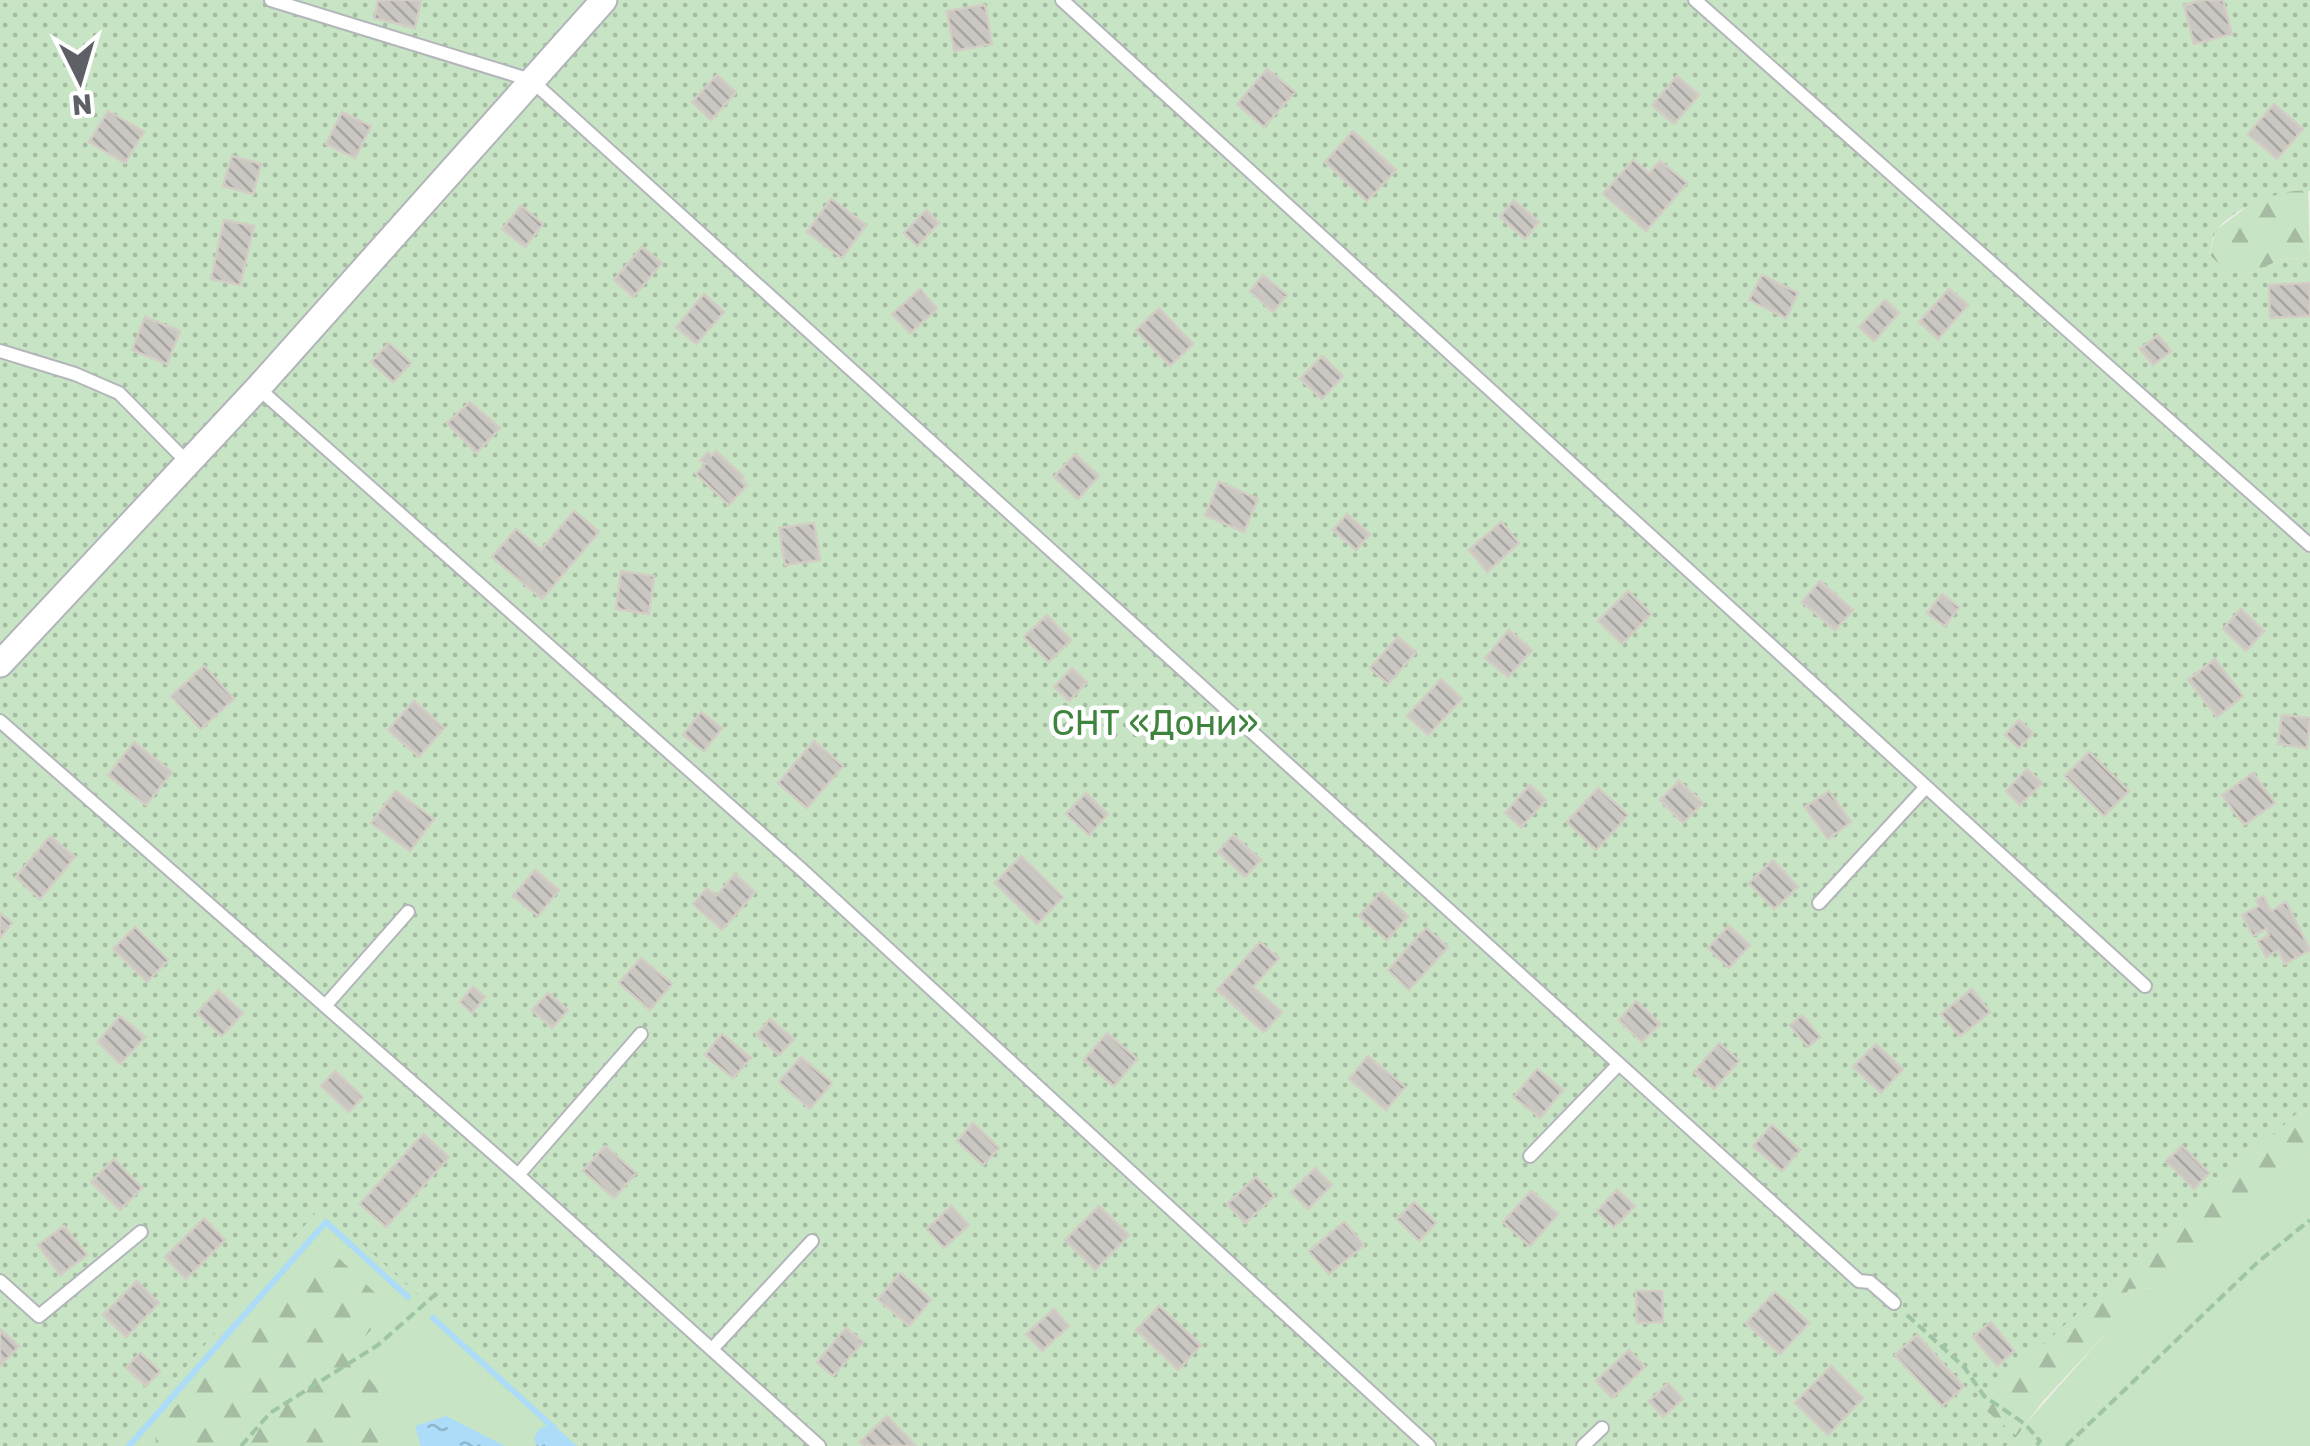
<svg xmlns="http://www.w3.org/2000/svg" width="2310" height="1446" font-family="Rubik,sans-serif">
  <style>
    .grass { fill: #c7e4c4 }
    .forest { fill: url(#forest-firs) }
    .park { fill: url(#park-dots) }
    .water { fill: url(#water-ripples) }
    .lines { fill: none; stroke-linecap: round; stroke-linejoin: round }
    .stream { stroke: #acdcf8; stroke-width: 6 }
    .building { fill: url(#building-back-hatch); stroke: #d3cdc5; stroke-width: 2.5 }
    .service-casing { stroke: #b3b6b9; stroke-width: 16 }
    .minor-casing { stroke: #b3b6b9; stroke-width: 29 }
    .path { stroke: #9ec5a6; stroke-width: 4; stroke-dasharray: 10 5; stroke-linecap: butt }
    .service { stroke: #fff; stroke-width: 12 }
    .minor { stroke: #fff; stroke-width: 25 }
    .labels { text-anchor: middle; stroke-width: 9; stroke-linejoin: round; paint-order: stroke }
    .park-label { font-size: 35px; fill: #3f843d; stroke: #fff }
  </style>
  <defs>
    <pattern id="forest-firs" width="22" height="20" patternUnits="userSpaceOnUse" patternTransform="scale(2.5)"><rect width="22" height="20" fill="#c7e4c4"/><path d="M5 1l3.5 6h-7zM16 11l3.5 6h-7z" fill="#a5bca3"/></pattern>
    <pattern id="park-dots" width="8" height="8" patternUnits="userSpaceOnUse" patternTransform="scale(2.5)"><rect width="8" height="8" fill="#c7e4c4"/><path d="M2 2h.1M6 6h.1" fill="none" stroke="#a5bca3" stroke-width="1.8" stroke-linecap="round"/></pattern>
    <pattern id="water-ripples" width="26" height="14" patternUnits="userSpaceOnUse" patternTransform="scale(2.5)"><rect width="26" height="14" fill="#acdcf8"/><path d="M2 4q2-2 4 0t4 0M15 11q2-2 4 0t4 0" fill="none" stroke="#8fb6cc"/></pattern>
    <pattern id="building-back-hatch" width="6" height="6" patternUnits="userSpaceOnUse" patternTransform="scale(2.5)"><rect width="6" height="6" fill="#cac7c2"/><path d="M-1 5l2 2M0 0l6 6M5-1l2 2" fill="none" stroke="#a7a5a1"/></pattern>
  </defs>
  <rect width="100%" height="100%" fill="#eeece6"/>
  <path class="grass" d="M 2310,1154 L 2310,1446 L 2006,1446 L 2108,1331 L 2115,1310 L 2129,1289 L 2160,1288 Z
    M 321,1205 L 582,1446 L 120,1446 Z"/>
  <path class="forest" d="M 2308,190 L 2310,262 C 2278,248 2258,282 2229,271 C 2222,268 2214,259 2209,255 L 2216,230 L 2256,200 L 2283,191 Z
    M 2310,1109 L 2310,1154 L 2160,1288 L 2129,1289 L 2115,1310 L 2108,1331 L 2043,1401 L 2017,1436 L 1977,1404 L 2296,1114 Z
    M 325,1245 L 391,1308 L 349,1354 L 384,1397 L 385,1446 L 156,1446 L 155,1429 Z"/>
  <path class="park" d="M 0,0 L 2310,0 L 2310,191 C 2283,187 2232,208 2216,231 C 2212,237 2211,248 2209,254 C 2214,259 2222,268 2229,271 C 2258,282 2278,248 2310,262 L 2310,1109 L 2296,1114 L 1978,1404 L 2017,1436 L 2006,1446 L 582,1446 L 321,1206 L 120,1446 L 0,1446 Z"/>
  <path class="water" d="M 446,1416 L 505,1446 L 421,1446 L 415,1426 Z
    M 551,1423 L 577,1446 L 537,1446 L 534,1439 L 538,1430 Z"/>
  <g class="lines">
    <path class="stream" d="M 433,1318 L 554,1428
      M 129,1446 L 326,1222 L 408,1297"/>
  </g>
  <path class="building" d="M 378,0 L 421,0 L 415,28 L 374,18 Z
    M 2203,0 L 2223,0 L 2232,34 L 2194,44 L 2184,5 Z
    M 985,5 L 992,44 L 954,51 L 947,11 Z
    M 1267,69 L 1295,92 L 1264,127 L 1237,104 Z
    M 717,75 L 736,92 L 711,120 L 692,102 Z
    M 1677,76 L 1699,95 L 1674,124 L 1652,105 Z
    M 2274,104 L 2303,129 L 2277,159 L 2248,134 Z
    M 108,111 L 144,132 L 125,163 L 89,142 Z
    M 342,112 L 371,126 L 355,158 L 326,144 Z
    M 1353,131 L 1396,170 L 1367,201 L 1325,162 Z
    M 232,156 L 261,164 L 253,194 L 223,186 Z
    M 1633,160 L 1649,173 L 1660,161 L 1687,183 L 1646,231 L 1603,194 Z
    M 831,199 L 866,225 L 842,258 L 807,232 Z
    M 1514,200 L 1539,222 L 1525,239 L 1500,217 Z
    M 521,206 L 543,224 L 525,247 L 502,229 Z
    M 926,210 L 939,223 L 917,246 L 904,233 Z
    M 224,220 L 254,226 L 240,285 L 211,279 Z
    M 642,247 L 662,263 L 633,297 L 614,280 Z
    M 1263,275 L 1287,295 L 1273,312 L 1250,291 Z
    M 1762,275 L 1798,293 L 1786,318 L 1749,300 Z
    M 2310,283 L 2310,316 L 2270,318 L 2269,285 Z
    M 920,289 L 937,309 L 910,333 L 892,314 Z
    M 1949,289 L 1968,305 L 1938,339 L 1919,322 Z
    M 704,294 L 724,312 L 696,344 L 676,327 Z
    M 1885,300 L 1899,313 L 1874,341 L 1859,327 Z
    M 1159,308 L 1193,344 L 1170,366 L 1136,330 Z
    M 145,317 L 180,331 L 167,364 L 132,350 Z
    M 2158,335 L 2171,351 L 2153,365 L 2140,349 Z
    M 389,343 L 411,363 L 393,382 L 371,362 Z
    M 1322,356 L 1343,376 L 1322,399 L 1300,379 Z
    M 470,402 L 500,428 L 476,453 L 447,423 Z
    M 716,451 L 744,477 L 741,480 L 747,485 L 729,505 L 696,474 L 705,464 L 700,460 L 708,452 L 711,456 Z
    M 1075,454 L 1099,476 L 1078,499 L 1054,477 Z
    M 1219,482 L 1258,499 L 1244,532 L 1205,515 Z
    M 574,511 L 599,532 L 542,599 L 492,557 L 516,529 L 541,550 Z
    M 1347,514 L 1370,534 L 1356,550 L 1333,530 Z
    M 1501,522 L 1519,543 L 1487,572 L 1469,550 Z
    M 814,523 L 820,560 L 785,565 L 779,528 Z
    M 621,571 L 654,576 L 649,614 L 616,609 Z
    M 1820,581 L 1853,610 L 1835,630 L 1802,602 Z
    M 1628,591 L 1651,614 L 1622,644 L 1598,621 Z
    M 1942,594 L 1959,607 L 1945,626 L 1927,613 Z
    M 2241,609 L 2264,631 L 2246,651 L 2223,629 Z
    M 1047,615 L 1071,640 L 1049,662 L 1024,637 Z
    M 1509,630 L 1532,650 L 1508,677 L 1485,658 Z
    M 1398,637 L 1416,652 L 1388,684 L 1370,668 Z
    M 2215,659 L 2243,696 L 2217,717 L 2188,680 Z
    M 204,666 L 234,699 L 201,729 L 171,696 Z
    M 1072,668 L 1087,682 L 1069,701 L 1054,687 Z
    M 1441,679 L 1462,699 L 1428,735 L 1407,716 Z
    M 414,701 L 444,728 L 419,757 L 388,730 Z
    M 701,712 L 722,728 L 704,751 L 683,735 Z
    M 2282,715 L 2310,718 L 2307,748 L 2278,744 Z
    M 2019,720 L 2033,733 L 2019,748 L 2005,735 Z
    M 814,741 L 843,766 L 807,808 L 778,783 Z
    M 134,742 L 172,772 L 146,805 L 108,775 Z
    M 2089,752 L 2129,791 L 2104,816 L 2065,776 Z
    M 2027,769 L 2042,783 L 2020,805 L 2006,791 Z
    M 2253,773 L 2275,803 L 2244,825 L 2222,795 Z
    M 1679,781 L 1703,803 L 1683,823 L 1660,800 Z
    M 1530,785 L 1546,800 L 1521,827 L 1505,813 Z
    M 1598,788 L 1628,815 L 1596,850 L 1567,822 Z
    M 396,791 L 434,819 L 410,851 L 371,823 Z
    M 1829,791 L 1851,822 L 1828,839 L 1805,807 Z
    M 1086,793 L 1108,814 L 1089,835 L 1066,814 Z
    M 1233,835 L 1261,860 L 1245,877 L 1218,852 Z
    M 50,836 L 75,857 L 40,899 L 16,877 Z
    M 1021,856 L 1063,897 L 1037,924 L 995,883 Z
    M 1773,860 L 1798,887 L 1774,909 L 1749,883 Z
    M 535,870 L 559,890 L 538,916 L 513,896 Z
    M 735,874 L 755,892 L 722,930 L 693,904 L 707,888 L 716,896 Z
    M 1381,892 L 1408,916 L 1387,940 L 1359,916 Z
    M 2263,896 L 2271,911 L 2286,902 L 2310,950 L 2285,964 L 2278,950 L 2266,957 L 2258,941 L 2269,935 L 2266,929 L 2253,936 L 2242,915 L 2259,906 L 2256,900 Z
    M 0,913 L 12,923 L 0,938 Z
    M 1729,926 L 1750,945 L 1729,968 L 1708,948 Z
    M 135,927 L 168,960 L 147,982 L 113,949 Z
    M 1426,928 L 1448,947 L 1409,990 L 1388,970 Z
    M 1260,942 L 1279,958 L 1253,987 L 1282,1012 L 1264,1032 L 1217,990 Z
    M 641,958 L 672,984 L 650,1010 L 619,983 Z
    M 473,987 L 485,997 L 472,1013 L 460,1002 Z
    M 1972,989 L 1990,1012 L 1960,1036 L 1941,1014 Z
    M 218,990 L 243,1013 L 222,1036 L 197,1013 Z
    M 548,993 L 568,1010 L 552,1028 L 532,1010 Z
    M 1636,1001 L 1660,1024 L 1642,1042 L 1619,1020 Z
    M 1802,1015 L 1820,1037 L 1808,1047 L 1790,1025 Z
    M 120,1016 L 145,1037 L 120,1064 L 98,1042 Z
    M 770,1019 L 794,1039 L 779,1055 L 756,1035 Z
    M 1107,1033 L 1137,1059 L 1114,1086 L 1084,1060 Z
    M 722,1034 L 751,1058 L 733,1078 L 705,1055 Z
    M 1719,1043 L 1739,1061 L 1714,1089 L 1694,1072 Z
    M 1876,1044 L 1903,1069 L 1881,1093 L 1853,1067 Z
    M 1368,1056 L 1405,1087 L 1386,1110 L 1349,1079 Z
    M 801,1057 L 832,1083 L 810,1109 L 779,1082 Z
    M 1537,1069 L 1563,1090 L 1540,1118 L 1514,1097 Z
    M 335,1071 L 363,1097 L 349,1112 L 321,1086 Z
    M 973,1123 L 999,1148 L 983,1165 L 957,1141 Z
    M 1772,1125 L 1800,1150 L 1782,1171 L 1753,1146 Z
    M 423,1134 L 449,1157 L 386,1227 L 360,1204 Z
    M 605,1146 L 636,1173 L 614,1198 L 583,1171 Z
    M 2182,1146 L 2209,1173 L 2194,1189 L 2166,1161 Z
    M 114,1159 L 142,1188 L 120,1210 L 91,1182 Z
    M 1315,1168 L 1332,1185 L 1308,1209 L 1291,1192 Z
    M 1256,1177 L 1274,1196 L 1245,1223 L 1227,1204 Z
    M 1617,1190 L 1635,1206 L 1614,1227 L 1597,1211 Z
    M 1531,1191 L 1558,1214 L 1530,1246 L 1503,1222 Z
    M 1414,1202 L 1436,1223 L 1419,1241 L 1397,1219 Z
    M 951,1206 L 969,1225 L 944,1248 L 927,1229 Z
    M 1099,1206 L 1129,1235 L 1095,1270 L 1065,1240 Z
    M 204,1218 L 225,1240 L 186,1279 L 165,1257 Z
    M 1344,1222 L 1364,1245 L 1329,1274 L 1309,1251 Z
    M 64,1226 L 87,1255 L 60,1275 L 38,1245 Z
    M 900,1273 L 931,1300 L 909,1326 L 878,1299 Z
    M 137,1281 L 159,1303 L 126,1337 L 103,1315 Z
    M 1636,1291 L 1662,1291 L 1663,1322 L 1637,1323 Z
    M 1775,1292 L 1809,1323 L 1780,1354 L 1746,1323 Z
    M 1159,1306 L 1201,1345 L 1178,1370 L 1136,1330 Z
    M 1054,1309 L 1069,1326 L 1042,1351 L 1026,1334 Z
    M 1991,1322 L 2014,1351 L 1997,1366 L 1973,1337 Z
    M 846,1328 L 863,1342 L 833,1376 L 817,1362 Z
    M 0,1329 L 19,1346 L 0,1366 Z
    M 1917,1335 L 1964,1387 L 1942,1406 L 1895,1355 Z
    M 1629,1350 L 1645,1367 L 1612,1398 L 1596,1381 Z
    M 140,1353 L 160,1371 L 146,1386 L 126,1368 Z
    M 1831,1366 L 1863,1398 L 1828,1435 L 1795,1403 Z
    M 1668,1383 L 1683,1399 L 1663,1417 L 1649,1401 Z
    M 887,1416 L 916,1446 L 864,1446 L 860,1442 Z"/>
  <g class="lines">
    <defs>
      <path id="service" d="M 271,0 L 531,80 L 1859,1281 L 1870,1282 L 1894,1303
        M 1062,0 L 2145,986
        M 1695,0 L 2310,545
        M 0,351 L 75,374 L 119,393 L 188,463
        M 258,388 L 801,869 L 1429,1446
        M 0,721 L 518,1175 L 819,1446
        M 1819,903 L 1926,787
        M 325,1006 L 408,912
        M 1530,1156 L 1619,1064
        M 518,1175 L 641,1034
        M 0,1281 L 39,1316 L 141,1232
        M 713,1348 L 812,1241
        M 1583,1446 L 1602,1428"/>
      <path id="minor" d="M 0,664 L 258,388 L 604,0"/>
    </defs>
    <use href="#service" class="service-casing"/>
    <use href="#minor" class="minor-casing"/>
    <path class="path" d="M 1907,1315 L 1964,1367 L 1984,1396 L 2025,1424 L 2040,1441 L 2036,1446
      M 241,1446 L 270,1413 L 378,1345 L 437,1293
      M 2066,1446 L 2258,1262 L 2310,1220"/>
    <use href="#service" class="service"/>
    <use href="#minor" class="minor"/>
  </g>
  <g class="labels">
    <g class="park-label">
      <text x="1155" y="735">СНТ «Дони»</text>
    </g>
  </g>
  <g transform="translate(80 80) rotate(175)" stroke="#ffffff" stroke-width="8" paint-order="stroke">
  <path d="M0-8L18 38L0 25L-18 38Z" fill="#5d6165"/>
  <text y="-15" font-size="28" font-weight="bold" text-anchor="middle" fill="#5d6165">N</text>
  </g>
</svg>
